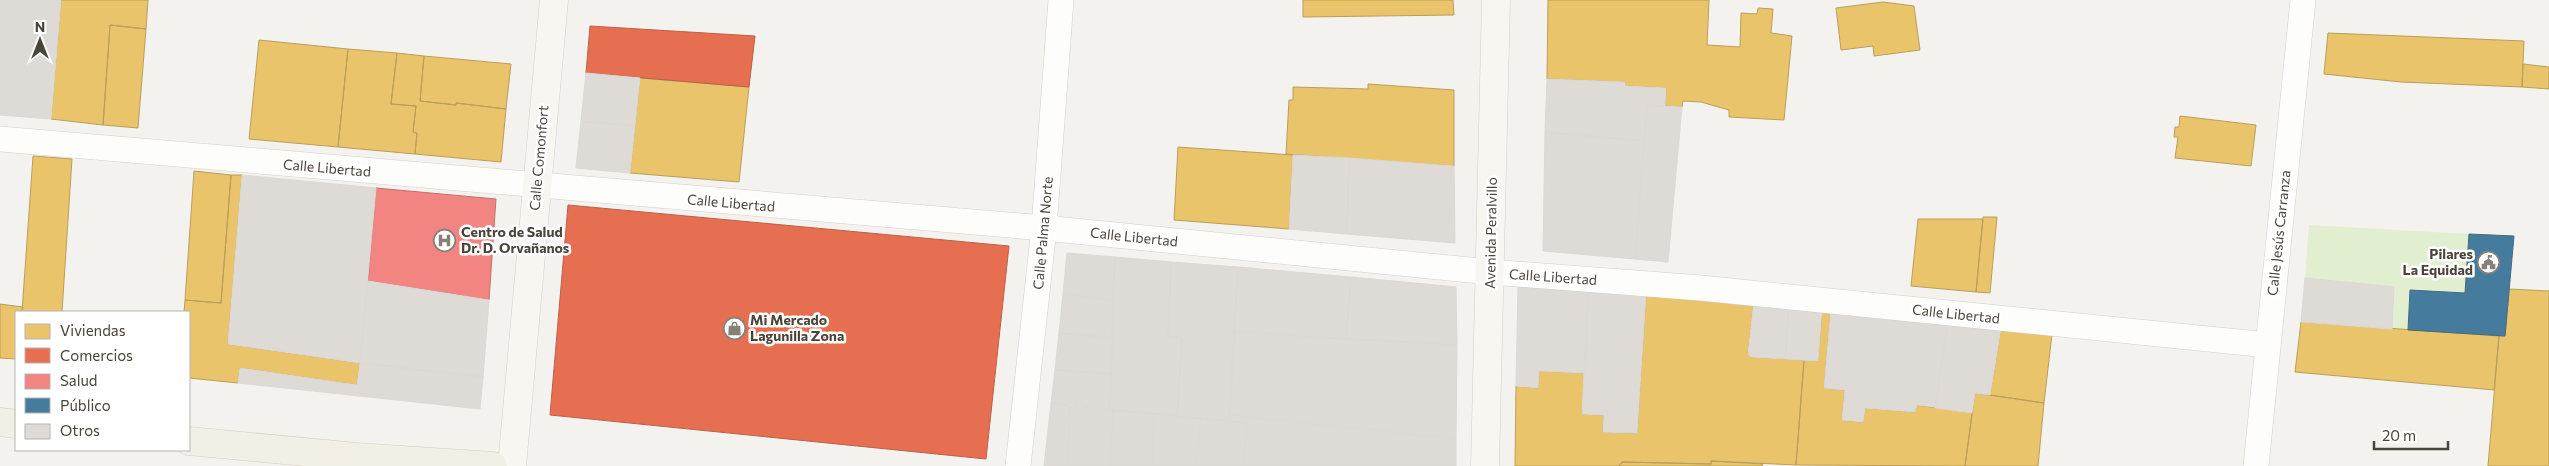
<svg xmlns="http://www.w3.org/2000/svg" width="2549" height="466" font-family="Commissioner,sans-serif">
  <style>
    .green { fill: #e1eecf }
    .homes { fill: #e9c46a; stroke: #ba9e5b }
    .shops { fill: #e76f51; stroke: #b8624a }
    .health { fill: #f28482; stroke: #c0716c }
    .public { fill: #457b9d; stroke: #476a7f }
    .building { fill: #dedbd6; stroke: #dcd9d4 }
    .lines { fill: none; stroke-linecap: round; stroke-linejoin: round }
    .street-casing { stroke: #d2d0cb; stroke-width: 26 }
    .secondary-casing { stroke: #d3cfc5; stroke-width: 29 }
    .primary-casing { stroke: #d6cebb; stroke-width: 29 }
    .street { stroke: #fdfdfc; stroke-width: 25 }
    .secondary { stroke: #f7f6f1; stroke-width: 28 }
    .primary { stroke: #f2efe6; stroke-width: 28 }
    .labels { text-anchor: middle; stroke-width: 5; stroke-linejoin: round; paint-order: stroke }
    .street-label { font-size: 14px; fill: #4b4439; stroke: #fff }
    .poi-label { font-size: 14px; font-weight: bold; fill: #4b4439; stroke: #fff; text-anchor: start }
  </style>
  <rect width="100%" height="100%" fill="#f4f2ee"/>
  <path class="green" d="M 2309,225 L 2469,234 L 2465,293 L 2410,290 L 2408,330 L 2392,329 L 2393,287 L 2305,278 Z"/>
  <path class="homes" d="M 61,0 L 148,0 L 146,29 L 110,25 L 103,125 L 51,119 Z
    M 1303,0 L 1453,0 L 1454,15 L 1303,17 Z
    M 1548,0 L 1709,0 L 1707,45 L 1740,47 L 1741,13 L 1757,14 L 1758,8 L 1773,9 L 1771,33 L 1792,36 L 1784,120 L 1729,117 L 1729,110 L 1701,102 L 1683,101 L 1682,107 L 1665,106 L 1666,88 L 1625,86 L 1625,82 L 1547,79 Z
    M 1883,2 L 1914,6 L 1920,50 L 1874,56 L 1873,46 L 1841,50 L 1836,8 Z
    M 110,25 L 146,29 L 138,128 L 103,125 Z
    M 2328,33 L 2524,41 L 2522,87 L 2401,82 L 2324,74 Z
    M 259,40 L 348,49 L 338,147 L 249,139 Z
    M 348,49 L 397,53 L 391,104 L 416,106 L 413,132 L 417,133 L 415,154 L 338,147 Z
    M 397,53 L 424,56 L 420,101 L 456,105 L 456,103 L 506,109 L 501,162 L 415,154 L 417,133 L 413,132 L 416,106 L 391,104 Z
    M 424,56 L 511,64 L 506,109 L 456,103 L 456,105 L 420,101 Z
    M 2523,64 L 2549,67 L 2549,89 L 2522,87 Z
    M 640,78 L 749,87 L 739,182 L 630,173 Z
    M 1368,84 L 1454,90 L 1454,166 L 1286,154 L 1289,100 L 1293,100 L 1293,87 L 1368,89 Z
    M 2180,116 L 2256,125 L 2251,166 L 2175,158 L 2178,137 L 2174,137 L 2175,127 L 2179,127 Z
    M 1178,147 L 1293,155 L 1289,229 L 1174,220 Z
    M 33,156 L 72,159 L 62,312 L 22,312 Z
    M 194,171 L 231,175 L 221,303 L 185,300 Z
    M 231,175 L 242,175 L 228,344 L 360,363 L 357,385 L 240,368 L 238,383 L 189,378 L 189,312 L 184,312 L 185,300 L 221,303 Z
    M 1983,217 L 1997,217 L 1990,293 L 1976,292 Z
    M 1918,219 L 1983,219 L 1976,292 L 1911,286 Z
    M 2509,289 L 2549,291 L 2549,466 L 2488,466 L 2499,336 L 2505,336 Z
    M 1646,294 L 1754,300 L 1748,354 L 1751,357 L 1804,360 L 1796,465 L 1711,461 L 1711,464 L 1622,462 L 1619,466 L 1515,466 L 1516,386 L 1538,388 L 1539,371 L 1586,373 L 1582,414 L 1604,415 L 1603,432 L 1637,433 Z
    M 0,304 L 23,307 L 22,312 L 16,312 L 16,359 L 0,358 Z
    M 1822,308 L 1831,309 L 1824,388 L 1845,390 L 1842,420 L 1863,422 L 1865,408 L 1915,412 L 1917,405 L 1972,413 L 1965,466 L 1796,465 L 1804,360 L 1818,361 Z
    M 2301,322 L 2499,336 L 2494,390 L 2295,372 Z
    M 2001,328 L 2052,334 L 2044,403 L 1990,395 Z
    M 1975,393 L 2044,403 L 2038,466 L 1965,466 Z
    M 1711,461 L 1763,464 L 1762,466 L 1619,466 L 1622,462 L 1711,464 Z"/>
  <path class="shops" d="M 590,26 L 755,36 L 749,87 L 586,73 Z
    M 568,205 L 1009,246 L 986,459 L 550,415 Z"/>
  <path class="health" d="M 376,188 L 496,199 L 489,300 L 368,281 Z"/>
  <path class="public" d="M 2469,234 L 2514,236 L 2505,336 L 2408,330 L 2410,290 L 2465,293 Z"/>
  <path class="building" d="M 0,0 L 61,0 L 51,119 L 0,115 Z
    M 586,73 L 640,78 L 635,126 L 581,121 Z
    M 1547,79 L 1625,82 L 1625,86 L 1666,88 L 1665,106 L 1647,105 L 1644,141 L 1545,132 Z
    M 1647,105 L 1682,107 L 1668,262 L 1635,259 Z
    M 581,121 L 635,126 L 630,173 L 576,168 Z
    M 1545,132 L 1644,141 L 1635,259 L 1543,251 Z
    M 1293,155 L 1349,158 L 1347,234 L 1289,229 Z
    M 1349,158 L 1454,166 L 1455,243 L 1347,234 Z
    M 242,175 L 376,188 L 360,363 L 228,344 Z
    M 1067,253 L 1115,257 L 1113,300 L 1063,294 Z
    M 1115,257 L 1171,262 L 1168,336 L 1182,338 L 1177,416 L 1110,410 Z
    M 1171,262 L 1238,267 L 1229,421 L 1177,416 L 1182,338 L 1168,336 Z
    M 1238,267 L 1351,277 L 1346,339 L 1234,332 Z
    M 1351,277 L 1456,287 L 1457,345 L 1346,339 Z
    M 2305,278 L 2394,287 L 2392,329 L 2301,322 Z
    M 368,281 L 489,300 L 483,377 L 360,363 Z
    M 1518,287 L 1588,291 L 1586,373 L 1539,371 L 1538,388 L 1516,386 Z
    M 1588,291 L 1646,294 L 1637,433 L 1603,432 L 1604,415 L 1582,414 Z
    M 1063,294 L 1113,300 L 1112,338 L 1059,333 Z
    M 1754,300 L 1789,304 L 1785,359 L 1751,357 L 1748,354 Z
    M 1789,304 L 1822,308 L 1818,361 L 1785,359 Z
    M 1831,309 L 1948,323 L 1935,407 L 1917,405 L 1915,412 L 1865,408 L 1863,422 L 1842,420 L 1845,390 L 1824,388 Z
    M 1948,323 L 2001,328 L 1990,395 L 1975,393 L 1972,413 L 1935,408 Z
    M 1234,332 L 1457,345 L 1456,439 L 1230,415 Z
    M 1059,333 L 1112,338 L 1111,374 L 1055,370 Z
    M 360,363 L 483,377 L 480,409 L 238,383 L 240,368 L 357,385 Z
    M 1055,370 L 1111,374 L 1110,409 L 1051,403 Z
    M 1051,403 L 1070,406 L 1068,466 L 1044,466 Z
    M 1070,406 L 1113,410 L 1110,466 L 1068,466 Z
    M 1113,410 L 1154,414 L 1152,466 L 1110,466 Z
    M 1154,414 L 1201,418 L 1196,466 L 1152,466 Z
    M 1230,415 L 1456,439 L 1456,466 L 1243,466 L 1247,423 L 1229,421 Z
    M 1201,418 L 1247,423 L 1243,466 L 1196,466 Z"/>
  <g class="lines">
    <defs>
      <path id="street" d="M 0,139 L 1044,228 L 1490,272 L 1701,288 L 2268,345
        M 1018,466 L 1044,228 L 1061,0
        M 2256,466 L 2303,0"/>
      <path id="secondary" d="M 512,466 L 554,0
        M 1485,466 L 1496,0"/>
      <path id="primary" d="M 0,422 L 16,424
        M 189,441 L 357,457 L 493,466"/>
    </defs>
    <use href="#street" class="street-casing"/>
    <use href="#secondary" class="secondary-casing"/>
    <use href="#primary" class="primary-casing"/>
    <use href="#street" class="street"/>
    <use href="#secondary" class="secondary"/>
    <use href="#primary" class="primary"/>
  </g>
  <defs>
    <symbol id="hospital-ring" viewBox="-11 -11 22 22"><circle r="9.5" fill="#fff" stroke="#868178" stroke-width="1.5"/><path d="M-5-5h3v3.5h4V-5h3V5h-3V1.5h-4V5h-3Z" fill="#868178"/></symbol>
    <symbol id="civic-ring" viewBox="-11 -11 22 22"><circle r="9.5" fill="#fff" stroke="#868178" stroke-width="1.5"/><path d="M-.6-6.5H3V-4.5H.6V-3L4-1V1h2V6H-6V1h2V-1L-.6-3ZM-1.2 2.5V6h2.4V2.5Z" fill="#868178"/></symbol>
    <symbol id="shop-ring" viewBox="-11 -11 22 22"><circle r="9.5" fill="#fff" stroke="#868178" stroke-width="1.5"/><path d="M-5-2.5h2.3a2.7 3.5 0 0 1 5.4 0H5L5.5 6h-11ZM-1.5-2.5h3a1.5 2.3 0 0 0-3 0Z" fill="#868178"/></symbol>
  </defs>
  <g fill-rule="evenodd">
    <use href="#hospital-ring" x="432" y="228" width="25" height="25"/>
    <use href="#civic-ring" x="2476" y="250" width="25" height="25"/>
    <use href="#shop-ring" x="722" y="316" width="25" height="25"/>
  </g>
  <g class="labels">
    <g class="street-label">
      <text transform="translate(539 158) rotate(-85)" y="5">Calle Comonfort</text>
      <text transform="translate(327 168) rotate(5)" y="5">Calle Libertad</text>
      <text transform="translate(731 203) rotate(5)" y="5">Calle Libertad</text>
      <text transform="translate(1043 233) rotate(-85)" y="5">Calle Palma Norte</text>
      <text transform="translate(1491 233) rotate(-89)" y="5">Avenida Peralvillo</text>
      <text transform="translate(2279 233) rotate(-84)" y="5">Calle Jesús Carranza</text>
      <text transform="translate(1134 237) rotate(6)" y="5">Calle Libertad</text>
      <text transform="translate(1553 277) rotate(4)" y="5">Calle Libertad</text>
      <text transform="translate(1956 314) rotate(6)" y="5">Calle Libertad</text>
    </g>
    <g class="poi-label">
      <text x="461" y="237">Centro de Salud<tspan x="461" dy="16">Dr. D. Orvañanos</tspan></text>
      <text x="2473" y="259" text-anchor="end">Pilares<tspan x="2473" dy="16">La Equidad</tspan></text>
      <text x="750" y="325">Mi Mercado<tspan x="750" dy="16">Lagunilla Zona</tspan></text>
    </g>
  </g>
  <rect x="15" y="311" width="175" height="140" fill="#ffffff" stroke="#b7b4b0"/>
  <rect x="25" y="324" width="25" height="15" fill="#e9c46a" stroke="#b7b4b0"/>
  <text x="60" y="336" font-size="15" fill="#4b4439">Viviendas</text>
  <rect x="25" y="348" width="25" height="15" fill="#e76f51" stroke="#b7b4b0"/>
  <text x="60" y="361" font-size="15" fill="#4b4439">Comercios</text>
  <rect x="25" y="374" width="25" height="15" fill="#f28482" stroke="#b7b4b0"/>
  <text x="60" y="386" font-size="15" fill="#4b4439">Salud</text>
  <rect x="25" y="398" width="25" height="15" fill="#457b9d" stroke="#b7b4b0"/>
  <text x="60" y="411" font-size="15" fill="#4b4439">Público</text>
  <rect x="25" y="424" width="25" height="15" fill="#dedbd6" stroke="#b7b4b0"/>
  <text x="60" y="436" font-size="15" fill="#4b4439">Otros</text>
  <g transform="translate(40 40)" stroke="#ffffff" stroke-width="4" paint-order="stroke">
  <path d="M0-4L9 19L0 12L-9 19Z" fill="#4b4439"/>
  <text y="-8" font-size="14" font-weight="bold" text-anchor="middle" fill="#4b4439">N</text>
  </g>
  <path d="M2374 441v8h74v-8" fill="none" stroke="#4b4439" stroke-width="2.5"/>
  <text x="2382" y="441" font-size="15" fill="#4b4439" stroke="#ffffff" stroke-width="4" paint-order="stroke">20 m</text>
</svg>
